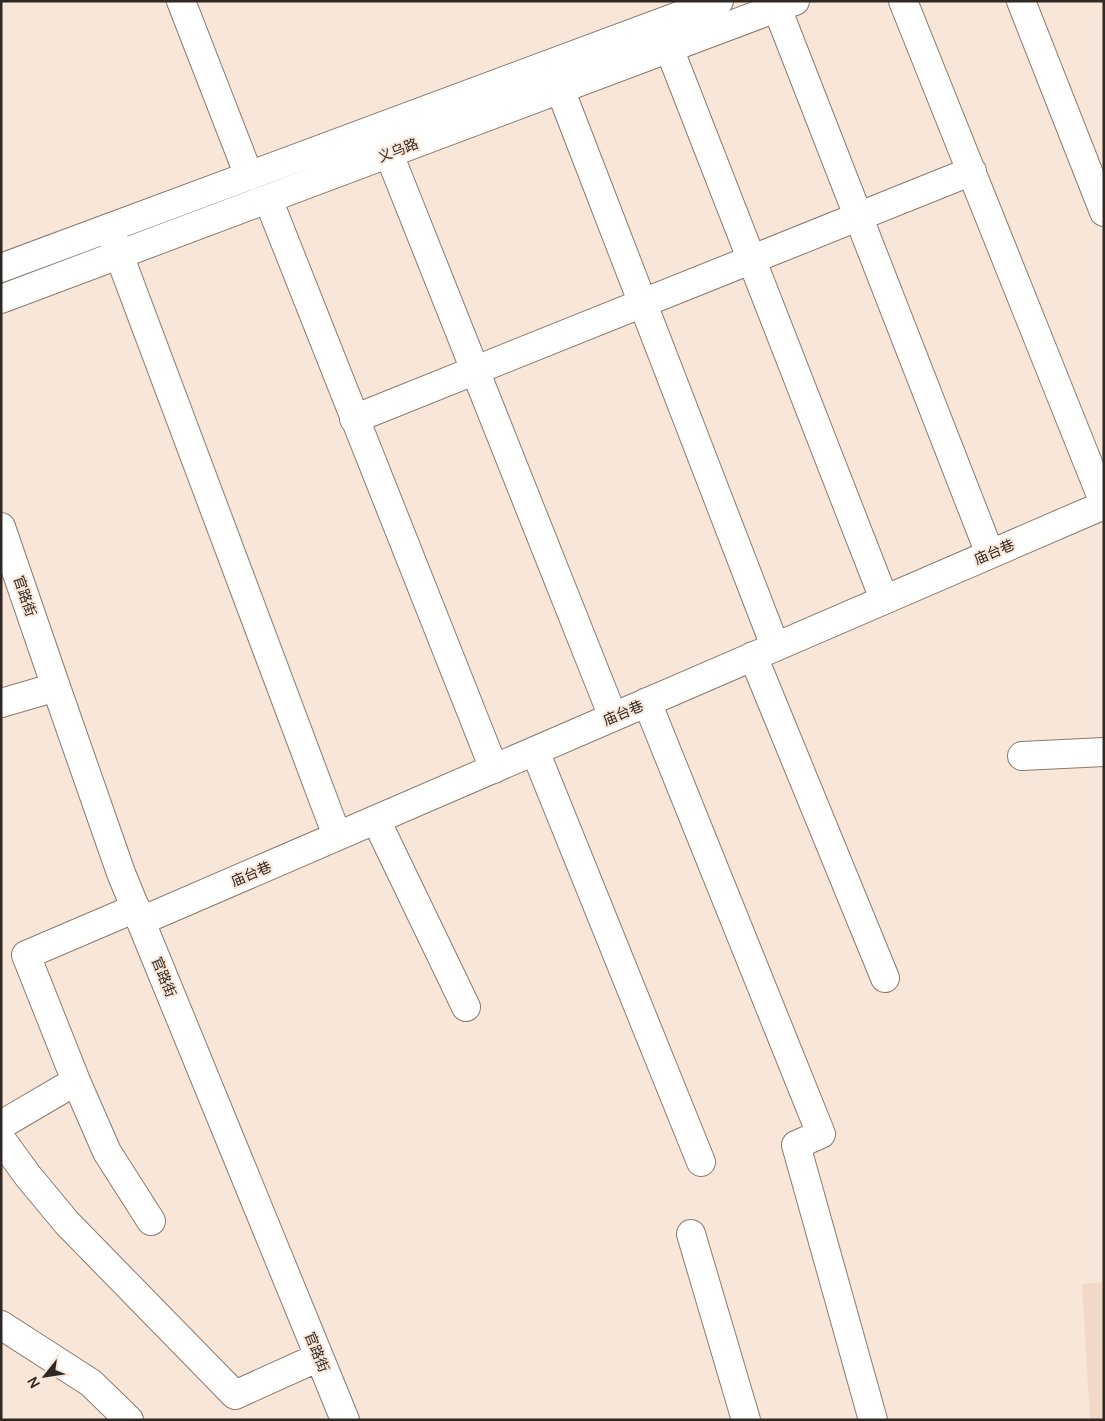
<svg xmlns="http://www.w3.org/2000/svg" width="1105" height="1421" font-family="Manrope,'Noto Sans SC',sans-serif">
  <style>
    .built { fill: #f2d9c6 }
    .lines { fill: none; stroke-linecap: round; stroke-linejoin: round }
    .minor-casing { stroke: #8b7b6e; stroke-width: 30 }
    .major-casing { stroke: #8b7b6e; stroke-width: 30 }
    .minor { stroke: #fff; stroke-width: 28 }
    .major { stroke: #fff; stroke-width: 28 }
    .labels { text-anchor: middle; stroke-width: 4; stroke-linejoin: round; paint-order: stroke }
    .street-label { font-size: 14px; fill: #2f2823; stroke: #f8e6d8 }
  </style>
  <rect width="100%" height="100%" fill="#f8e6d8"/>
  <path class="built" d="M 1104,1282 L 1104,1420 L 1090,1420 L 1082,1284 Z"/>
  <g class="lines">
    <defs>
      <path id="minor" d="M 181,1 L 249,176
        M 903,1 L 1104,503
        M 1021,1 L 1104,212
        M 777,8 L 990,554
        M 669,48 L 884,599
        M 560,89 L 775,646
        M 389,154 L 613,717
        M 268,199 L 494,769
        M 109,228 L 337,836
        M 354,419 L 972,171
        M 1,527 L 56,687 L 121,873 L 345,1420
        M 753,656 L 885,978
        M 647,702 L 821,1134 L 796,1145 L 873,1420
        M 1,703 L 56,687
        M 535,751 L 701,1162
        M 1022,756 L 1104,752
        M 376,820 L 466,1007
        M 141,921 L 1104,505
        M 76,1081 L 107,1152 L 151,1221
        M 1,1125 L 76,1081 L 26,955 L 136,908
        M 1,1139 L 28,1176 L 67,1223 L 235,1395 L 319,1357
        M 691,1234 L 746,1420
        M 1,1325 L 91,1383 L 129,1420"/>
      <path id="major" d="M 1,268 L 719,1
        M 1,299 L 795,1"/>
    </defs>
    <use href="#minor" class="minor-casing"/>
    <use href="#major" class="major-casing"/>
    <use href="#minor" class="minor"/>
    <use href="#major" class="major"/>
  </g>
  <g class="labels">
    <g class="street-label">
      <text transform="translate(398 150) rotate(-21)" y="5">义乌路</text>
      <text transform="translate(994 552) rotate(-23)" y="5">庙台巷</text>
      <text transform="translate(25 596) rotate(71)" y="5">官路街</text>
      <text transform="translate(623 713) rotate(-23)" y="5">庙台巷</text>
      <text transform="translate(251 874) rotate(-23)" y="5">庙台巷</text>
      <text transform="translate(164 977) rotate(68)" y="5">官路街</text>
      <text transform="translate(317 1352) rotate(68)" y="5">官路街</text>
    </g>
  </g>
  <rect width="1105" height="1421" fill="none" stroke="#2f2823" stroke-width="5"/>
  <g transform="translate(45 1376) rotate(240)" stroke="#f8e6d8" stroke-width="4" paint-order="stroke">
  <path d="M0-4L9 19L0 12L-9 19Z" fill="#2f2823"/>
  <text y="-8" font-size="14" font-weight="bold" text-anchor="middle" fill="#2f2823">N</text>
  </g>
</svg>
